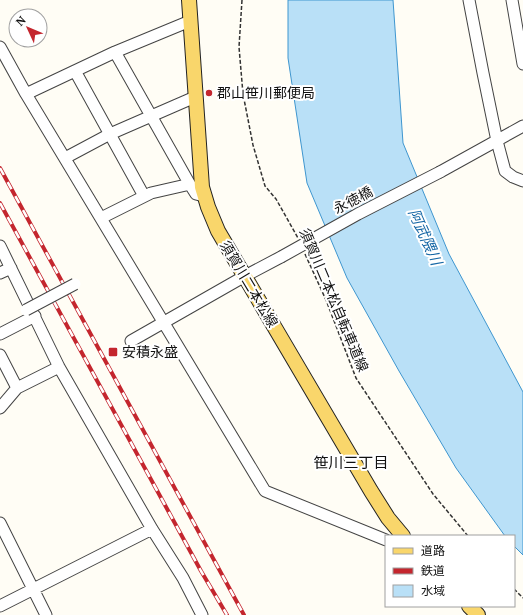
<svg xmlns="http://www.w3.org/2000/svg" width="523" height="615" font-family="'PT Serif','Noto Sans JP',serif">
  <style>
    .water { fill: #b9e0f7; stroke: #3f96cf }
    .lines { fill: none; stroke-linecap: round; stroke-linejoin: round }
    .minor-casing { stroke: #444; stroke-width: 13 }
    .major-casing { stroke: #222; stroke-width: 16 }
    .path { stroke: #333; stroke-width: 1.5; stroke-dasharray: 4 2; stroke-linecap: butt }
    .minor { stroke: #fff; stroke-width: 11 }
    .major { stroke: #f9d66b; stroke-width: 14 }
    .rail-casing { stroke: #c4262e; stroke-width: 4 }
    .rail { stroke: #fff; stroke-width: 2.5; stroke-dasharray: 8; stroke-linecap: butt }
    .minor-bridge-casing { stroke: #444; stroke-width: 13; stroke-linecap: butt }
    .minor-bridge { stroke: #fff; stroke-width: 11 }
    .poi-dot { fill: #c4262e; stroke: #fff; stroke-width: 1.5 }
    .labels { text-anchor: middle; stroke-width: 4; stroke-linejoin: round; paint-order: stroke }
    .poi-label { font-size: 14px; fill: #111; stroke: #fff; text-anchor: start }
    .street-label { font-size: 14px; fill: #111; stroke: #fff }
    .water-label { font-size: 15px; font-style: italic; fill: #1768a6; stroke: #fff }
    .neighbourhood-label { font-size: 15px; fill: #111; stroke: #fff }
  </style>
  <rect width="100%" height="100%" fill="#fffdf5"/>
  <path class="water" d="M 288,0 L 393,0 L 403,143 L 449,254 L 523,392 L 523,555 L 514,546 L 514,536 L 505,536 L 456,468 L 399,371 L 347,278 L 307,183 L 288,58 Z"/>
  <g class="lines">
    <defs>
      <path id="minor" d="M 469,0 L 483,73 L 497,141 L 505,171 L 513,177 L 523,181
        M 512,0 L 523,64
        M 0,47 L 26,94 L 265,491 L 386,540
        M 115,52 L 189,183 L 196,194 L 204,196
        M 75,71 L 144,196
        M 26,94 L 115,52 L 190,21
        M 65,158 L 110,134 L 195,97
        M 440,172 L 523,126
        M 101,218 L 151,193 L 186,185 L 189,183
        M 0,246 L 59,367 L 152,529 L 183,578 L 202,615
        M 0,273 L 11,268
        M 0,334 L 35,316
        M 131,341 L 245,276 L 281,257
        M 0,355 L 17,388 L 59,367
        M 0,408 L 17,388
        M 0,523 L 46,615
        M 0,606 L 152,529"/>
      <path id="major" d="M 189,0 L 202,187 L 208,207 L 218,231 L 371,491 L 388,518 L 403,536
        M 469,606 L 478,615"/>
    </defs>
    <use href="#minor" class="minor-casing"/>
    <use href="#major" class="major-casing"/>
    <path class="path" d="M 242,0 L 239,47 L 243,94 L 253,145 L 265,186 L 276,199 L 298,238
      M 305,254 L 326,300 L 356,378 L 433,494 L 468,536
      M 514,589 L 523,598"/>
    <use href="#minor" class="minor"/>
    <use href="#major" class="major"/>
    <defs>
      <path id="rail" d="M 0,168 L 244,615
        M 0,203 L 201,571 L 227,615"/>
    </defs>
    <use href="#rail" class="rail-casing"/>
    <use href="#rail" class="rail"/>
    <defs>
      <path id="minor-bridge" d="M 281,257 L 358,214 L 440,172
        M 26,310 L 75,284"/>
    </defs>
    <use href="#minor-bridge" class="minor-bridge-casing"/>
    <use href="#minor-bridge" class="minor-bridge"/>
  </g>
  <g class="poi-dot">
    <circle cx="209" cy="93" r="4"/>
    <rect x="108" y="347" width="10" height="10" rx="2"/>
  </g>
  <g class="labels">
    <g class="poi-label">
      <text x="217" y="98">郡山笹川郵便局</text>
      <text x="122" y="357">安積永盛</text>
    </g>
    <g class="street-label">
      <text transform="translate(353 200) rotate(-28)" y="5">永徳橋</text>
      <text transform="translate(249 284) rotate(59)" y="5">須賀川二本松線</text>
      <text transform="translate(334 300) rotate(67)" y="5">須賀川二本松自転車道線</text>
    </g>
    <g class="water-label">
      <text transform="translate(425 237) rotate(66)" y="5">阿武隈川</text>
    </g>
    <g class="neighbourhood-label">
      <text x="351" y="468">笹川三丁目</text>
    </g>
  </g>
  <rect x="385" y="535" width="130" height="72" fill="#ffffff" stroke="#a0a0a0"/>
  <rect x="393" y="548" width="20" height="6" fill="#f9d66b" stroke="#a0a0a0"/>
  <text x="421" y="555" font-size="12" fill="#111111">道路</text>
  <rect x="393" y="568" width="20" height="6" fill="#c4262e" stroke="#a0a0a0"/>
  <text x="421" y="575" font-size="12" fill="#111111">鉄道</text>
  <rect x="393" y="585" width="20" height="12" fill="#b9e0f7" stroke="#a0a0a0"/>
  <text x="421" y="595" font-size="12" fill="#111111">水域</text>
  <g transform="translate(28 28) rotate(314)"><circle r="19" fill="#ffffff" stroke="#a0a0a0"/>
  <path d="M0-3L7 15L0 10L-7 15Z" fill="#c4262e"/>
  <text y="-6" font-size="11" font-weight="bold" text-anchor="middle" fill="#111111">N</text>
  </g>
</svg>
